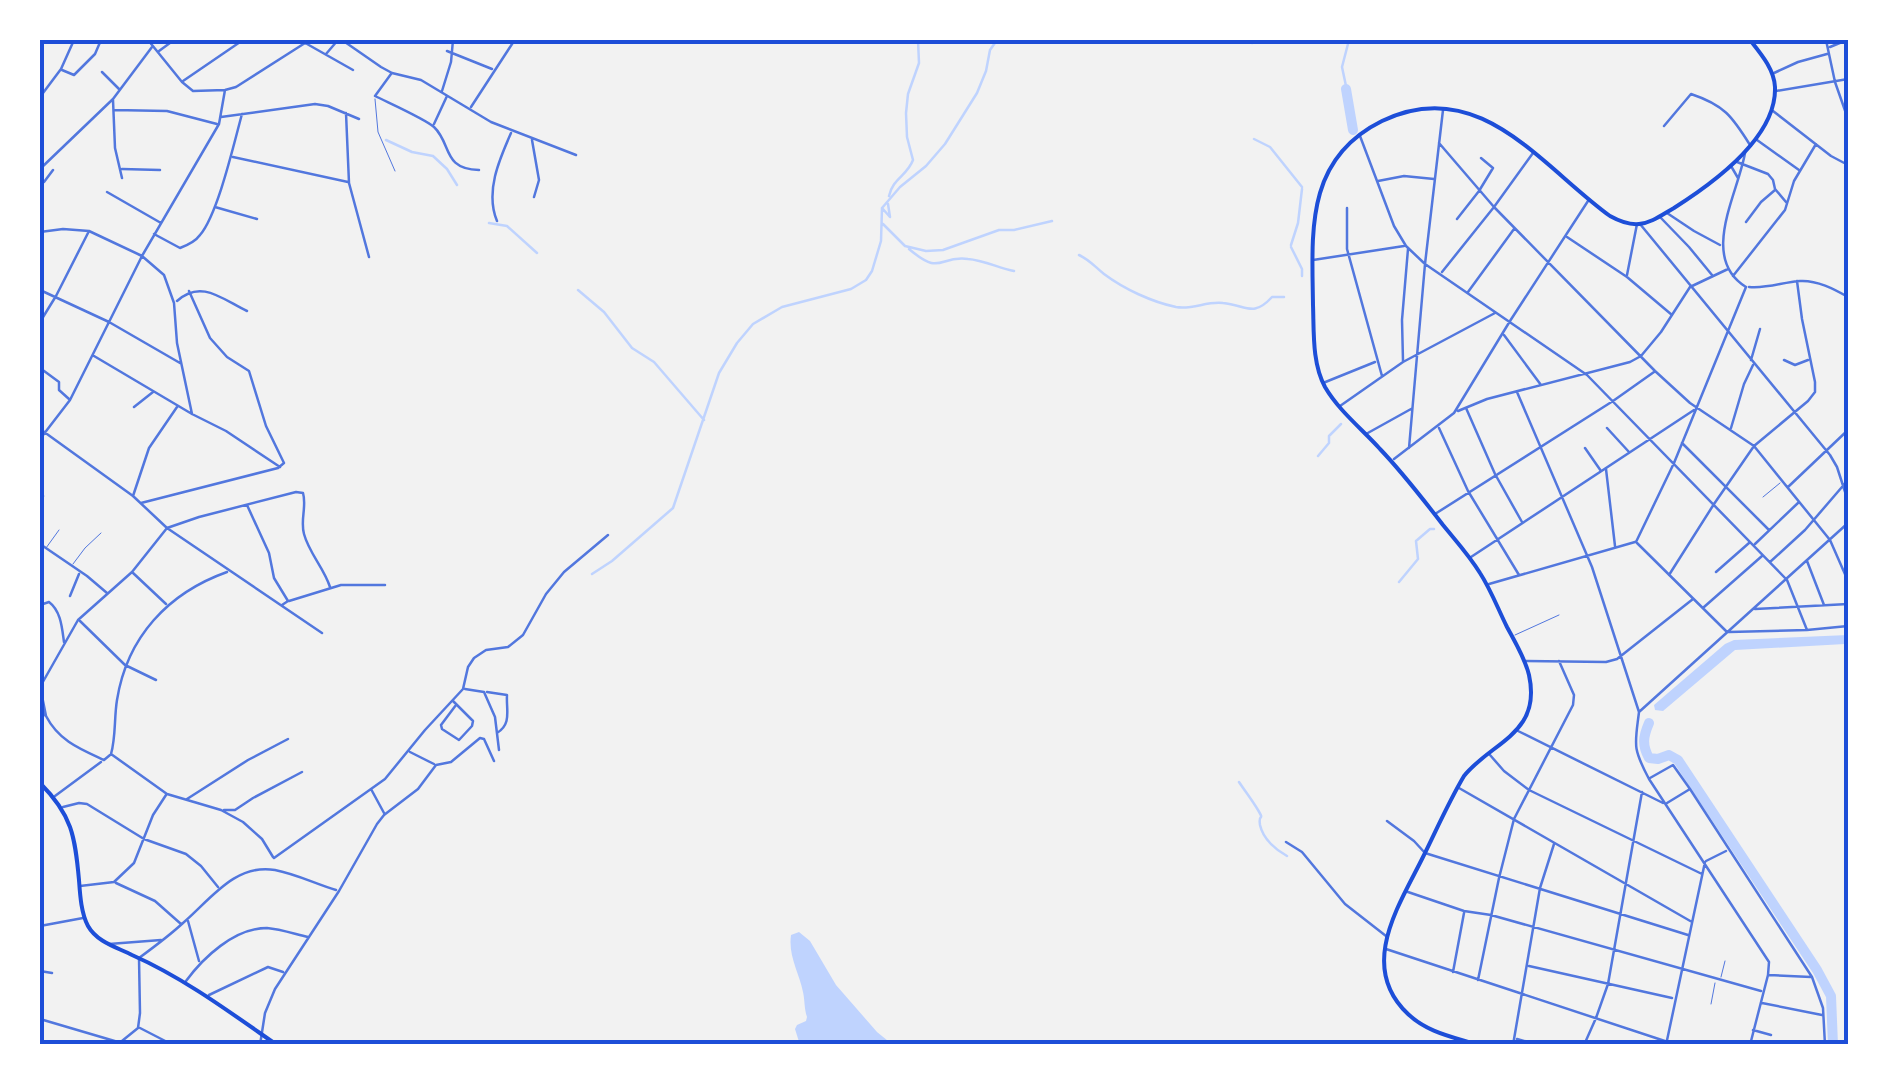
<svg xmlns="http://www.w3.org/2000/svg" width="1888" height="1085" font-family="Overpass,sans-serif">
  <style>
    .water { fill: #bfd3fe }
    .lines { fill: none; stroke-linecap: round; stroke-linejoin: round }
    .stream { stroke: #bfd3fe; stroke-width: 2.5 }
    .river { stroke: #bfd3fe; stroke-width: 10 }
    .service { stroke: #5277de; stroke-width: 1 }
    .minor { stroke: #5277de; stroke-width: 2.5 }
    .secondary { stroke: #1d4ed8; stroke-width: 4 }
    .neatline { fill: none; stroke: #1d4ed8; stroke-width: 4 }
  </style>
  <rect width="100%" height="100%" fill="#f2f2f2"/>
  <path class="water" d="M 1848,635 L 1848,643 L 1845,644 L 1735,650 L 1663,711 L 1655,710 L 1654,705 L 1725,644 L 1734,640 Z
    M 799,932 L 810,941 L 836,985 L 877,1032 L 893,1045 L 800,1045 L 795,1029 L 797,1025 L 806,1021 L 807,1017 C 804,1008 805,1001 803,992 C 799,972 788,956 791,935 Z"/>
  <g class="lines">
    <path class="stream" d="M 1249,40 L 1252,43 L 1269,40
      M 1346,86 L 1342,67 L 1349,40
      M 1254,139 L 1270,147 L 1302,187
      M 386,140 L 412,152 L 433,156 L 447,169 L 457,185
      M 889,196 C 893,178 907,176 913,160 L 907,137 L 906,113 L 908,94 L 919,63 L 918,40
      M 882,208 L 890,217 L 888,204
      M 489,223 L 507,226 L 537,253
      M 883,224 L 905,246 L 926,251 L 943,250 L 999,230 L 1014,230 L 1052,221
      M 1291,245 L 1298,223 L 1302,189
      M 1291,247 L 1302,269 L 1302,276
      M 909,249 C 942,277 938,255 968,259 C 983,260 999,268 1014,271
      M 1079,255 C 1090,260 1095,267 1104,274 C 1124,289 1152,302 1176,307 C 1193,310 1206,301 1223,303 C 1246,305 1253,318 1272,297 L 1284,297
      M 578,290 L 604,312 L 632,348 L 654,362 L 704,420
      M 1318,456 L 1329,443 L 1329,436 L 1341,424
      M 592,574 L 612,561 L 673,508 L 719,373 L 737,343 L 753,324 L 782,307 L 851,289 L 866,280 L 872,271 L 881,241 L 882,208 L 900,187 L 926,166 L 945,144 L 977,93 L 986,71 L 990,50 L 997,40
      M 1399,582 L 1418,559 L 1416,541 L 1430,529 L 1434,529
      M 1239,782 C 1245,791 1252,800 1258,810 C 1265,822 1258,812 1260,825 C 1263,839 1276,850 1287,856"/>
    <path class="river" d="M 1346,89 L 1353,130
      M 1649,723 C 1643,737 1642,745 1649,758 L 1658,759 L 1669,755 L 1678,760 L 1817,970 L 1831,996 L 1833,1045"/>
    <path class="service" d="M 375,99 L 378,132 L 395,171
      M 1763,497 L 1780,483
      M 46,548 L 59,530
      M 73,564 L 85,548 L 101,533
      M 1515,635 L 1559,615
      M 1721,977 L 1725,961
      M 1711,1004 L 1715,983"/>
    <path class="minor" d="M 148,40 L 182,82 L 193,91 L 225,90 L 236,87 L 305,43
      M 300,40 L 353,70
      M 342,40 L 381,67 L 392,73 L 421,80 L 491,122 L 576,155
      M 1826,40 L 1835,82 L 1848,119
      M 1830,47 L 1847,40
      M 159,51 L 174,40
      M 447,51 L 492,69
      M 326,54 L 338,40
      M 62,70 L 74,75 L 95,54 L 101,40
      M 102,72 L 119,89
      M 1774,73 L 1798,62 L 1827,54
      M 391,74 L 375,96 C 389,103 425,119 434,127 C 452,144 442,169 479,170
      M 183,81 L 243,40
      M 442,91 L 451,62 L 453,40
      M 1776,91 L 1848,79
      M 40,97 L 61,69 L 74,40
      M 113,100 L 115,148 L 122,178
      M 471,107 L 514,41
      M 114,110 L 167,111 L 217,124
      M 1773,111 L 1831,156 L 1848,165
      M 346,113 L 349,183 L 369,257
      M 221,117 L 315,104 L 328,106 L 359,119
      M 434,124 L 447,96
      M 1664,126 L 1691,94 C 1724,105 1732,116 1750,145
      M 1360,136 L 1394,226 L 1406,246 L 1425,264 L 1587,375 L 1787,580 L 1807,630
      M 532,140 L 539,180 L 534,197
      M 1757,140 L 1799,170
      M 1439,143 L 1494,207 L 1655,371 L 1690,403 L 1754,446 L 1830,540 L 1848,581
      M 1745,153 C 1738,194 1699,258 1746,287
      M 233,157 L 348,182
      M 1737,162 L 1768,174 L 1773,180 L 1775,189 L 1786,202
      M 1731,166 L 1738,178
      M 40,169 L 113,99 L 152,47
      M 122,169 L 160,170
      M 1378,181 L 1404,176 L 1434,179
      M 40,183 L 44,182 L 53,170
      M 107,192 L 161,223
      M 215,207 L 257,219
      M 1347,208 L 1347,249 L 1382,376
      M 1667,213 L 1694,231 L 1720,245
      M 1661,218 L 1689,247 L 1712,275
      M 1457,219 L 1479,191 L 1493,168 L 1481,158
      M 497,221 C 485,192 499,160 511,133
      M 1746,222 L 1761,202 L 1775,190
      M 1640,224 L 1830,455 L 1837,467 L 1848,501
      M 40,232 L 63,229 L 89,231 L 142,256 L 164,275 L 174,303 L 177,343 L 192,414
      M 154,234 L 180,248 C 188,245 195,242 200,235 C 218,214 234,143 242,114
      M 1567,237 L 1627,277 L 1672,315
      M 1313,260 L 1404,246
      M 1442,272 L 1494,207 L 1533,153
      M 1627,275 L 1637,224
      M 1733,276 L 1785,210 L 1794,181 L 1816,144
      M 1749,287 C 1767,289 1783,282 1800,281 C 1817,280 1834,289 1848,297
      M 40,290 L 109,322 L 180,363
      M 1468,292 L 1514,229
      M 177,301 C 201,279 222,299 247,311
      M 40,322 L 56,296 L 89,231
      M 1504,335 L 1541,385
      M 94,356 L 192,414 L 226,431 L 280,467
      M 1751,360 L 1760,329
      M 1784,360 L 1795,365 L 1808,360
      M 1403,361 L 1402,320 L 1408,249
      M 40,368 L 59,382 L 59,390 L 69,399
      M 1323,383 L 1375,362
      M 1517,392 L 1592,567 L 1639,712
      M 1340,406 L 1403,362 L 1495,313
      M 134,407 L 153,392
      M 1466,408 L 1495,474 L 1522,522
      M 1458,411 L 1487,399 L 1630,362 L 1641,356 L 1661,332 L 1690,287 L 1728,269
      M 1439,428 L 1468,491 L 1519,575
      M 1607,428 L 1629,452
      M 1731,428 L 1744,384 L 1753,365
      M 40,429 L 133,496 L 167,528 L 322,633
      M 1366,434 L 1411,409
      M 40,439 L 70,400 L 142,256 L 219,124 L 225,90
      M 1682,443 L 1769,530
      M 1409,448 L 1425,264 L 1443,110
      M 1585,448 L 1601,471
      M 1394,459 L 1454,413 L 1510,321 L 1588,201
      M 1606,469 L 1615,546
      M 1788,487 L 1848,430
      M 133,496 L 149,448 L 177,407
      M 40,500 L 43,496
      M 141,503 L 278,468 L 284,463 L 266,426 L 249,371 L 227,357 L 210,338 L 189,291
      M 247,505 L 269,553 L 274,578 L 288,601 L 282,605
      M 1435,514 L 1613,401 L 1654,372
      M 1636,542 L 1674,463 L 1746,287
      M 1637,543 L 1727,632
      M 40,544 L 87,576 L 107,593
      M 1755,544 L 1799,502
      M 1471,557 L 1694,410
      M 1807,561 L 1824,605
      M 1770,562 L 1805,530 L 1848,480
      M 132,572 L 166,604
      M 1716,572 L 1749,543
      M 1669,575 L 1714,504 L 1754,446 L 1808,401 L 1815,392 L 1815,382 L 1802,319 L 1797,281
      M 1489,584 L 1635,542
      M 70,596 L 79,574
      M 289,601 L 341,585 L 385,585
      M 40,605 L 49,602 C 61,611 62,628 64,642
      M 1704,607 L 1762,556
      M 1755,609 L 1848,604
      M 80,621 L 125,665 L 156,680
      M 1729,632 L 1807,630 L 1848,626
      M 1526,661 L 1606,662 L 1617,659 L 1693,599
      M 40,687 L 78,620 L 132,572 L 167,528 L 199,517 L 296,492 L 303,493 C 307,506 300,520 304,534 C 309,553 324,568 330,587
      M 465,689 L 484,692 L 495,717 L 499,750
      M 487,692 L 507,695 C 506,710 512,724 497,733
      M 453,701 L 473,721 L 472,726 L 459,740 L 442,729 L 441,725 L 456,705
      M 40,711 L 46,716 L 40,686
      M 46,716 C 59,741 80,749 104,760 L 110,755
      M 1518,731 L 1663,803
      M 410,752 L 434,764
      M 111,754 C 116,737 114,718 117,700 C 127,637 168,593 227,572
      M 111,754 L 167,794 L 221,810 L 243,822 L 262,839 L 273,857
      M 1490,755 L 1504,771 L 1529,790 L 1702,874
      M 1650,778 L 1673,765 L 1690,789 L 1812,977 L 1823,1008 L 1825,1045
      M 1459,788 L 1692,922
      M 371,789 L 384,813
      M 55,796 L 101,762
      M 187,799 L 248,760 L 288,739
      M 1667,803 L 1690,789
      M 63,807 L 79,803 L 87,804 L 144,839 L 186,854 L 201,866 L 218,887
      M 224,810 L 235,810 L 253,798 L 302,772
      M 1387,821 L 1414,841 L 1425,853 L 1688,935
      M 1286,842 L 1302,852 L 1345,904 L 1386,936
      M 274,858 L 385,779 L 425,730 L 463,689 L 468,667 L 474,658 L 486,650 L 508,647 L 523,635 L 546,594 L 564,572 L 608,535
      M 1706,861 L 1726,851
      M 116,883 L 155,901 L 181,924
      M 80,886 L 114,882 L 134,863 L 153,815 L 166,795
      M 1408,892 L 1464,911 L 1491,915 L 1761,991
      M 188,921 L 199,961
      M 40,926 L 83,918
      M 109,944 L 161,940
      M 1386,949 L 1677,1045
      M 1529,966 L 1672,998
      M 40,971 L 52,973
      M 1453,972 L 1464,913
      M 1769,975 L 1811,977
      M 1478,980 L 1499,878 L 1514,819 L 1573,705 L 1574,695 L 1559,661
      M 186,981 C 203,958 234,928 267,928 C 280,929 295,934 308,937
      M 209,995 L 268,967 L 283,972
      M 1762,1003 L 1822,1015
      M 40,1019 L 118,1042
      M 140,1028 L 173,1045
      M 1753,1030 L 1771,1035
      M 1517,1039 L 1539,1045
      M 117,1045 L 138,1028 L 140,1013 L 139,958 C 154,947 169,936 183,923 C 210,900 235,863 275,870 C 296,874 316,884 336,890
      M 260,1045 L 265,1013 L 275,989 L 339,891 L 377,824 L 384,815 L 418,789 L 436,765 L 451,762 L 480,738 L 484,739 L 494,761
      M 1513,1045 L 1540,888 L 1554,844
      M 1584,1045 L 1596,1018 L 1608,984 L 1642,792
      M 1666,1045 L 1705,862
      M 1750,1045 L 1768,975 L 1769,962 L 1649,779 C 1632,747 1635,745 1639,712 L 1848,523"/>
    <path class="secondary" d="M 40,783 C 72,815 75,836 79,880 C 80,894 81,913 88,926 C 97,942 116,947 132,955 C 184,978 231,1013 277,1045
      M 1478,1045 C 1454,1037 1428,1033 1408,1014 C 1358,967 1398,907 1422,859 C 1436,831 1448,803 1464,776 C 1491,742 1542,734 1529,675 C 1525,658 1515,642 1507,627 C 1498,609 1491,590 1480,573 C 1469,555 1456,541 1443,525 C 1423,499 1403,473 1380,449 C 1362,429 1339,411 1325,387 C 1312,363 1314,332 1313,305 C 1312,231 1305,159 1382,121 C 1479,74 1541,166 1610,216 C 1619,221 1628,225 1639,224 C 1652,223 1663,214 1674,208 C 1712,184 1777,138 1775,87 C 1774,69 1761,54 1750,40"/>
  </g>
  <rect width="1888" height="1085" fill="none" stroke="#ffffff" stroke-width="85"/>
  <rect x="42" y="42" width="1804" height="1000" class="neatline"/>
</svg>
